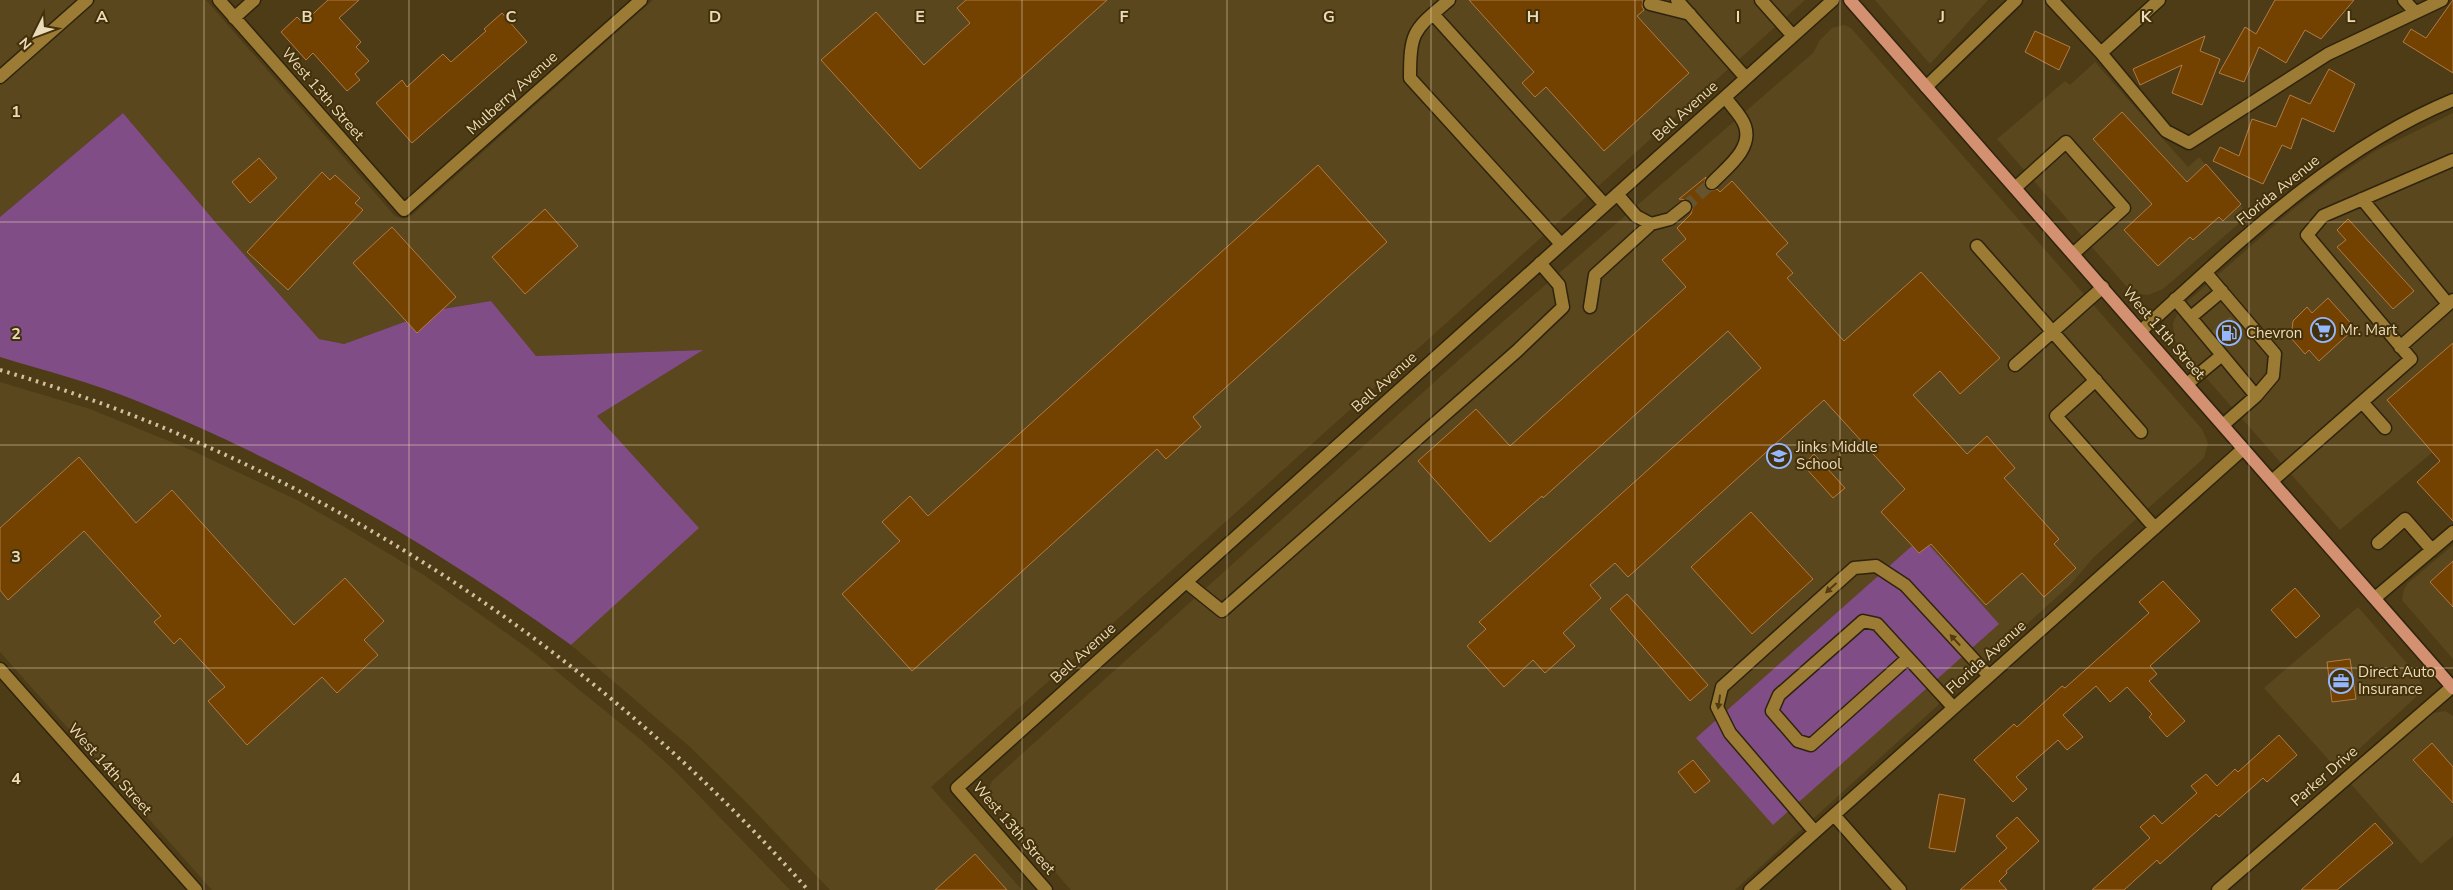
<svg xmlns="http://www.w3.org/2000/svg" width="2453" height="890" font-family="'Nunito Sans',sans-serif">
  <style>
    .built { fill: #5a471d }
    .green { fill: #814d86 }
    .building { fill: #734100; stroke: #b27b45 }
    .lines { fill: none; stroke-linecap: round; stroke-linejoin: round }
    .minor-tunnel { stroke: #65542e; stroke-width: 12; stroke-dasharray: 12 6; stroke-linecap: butt }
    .minor-casing { stroke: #2e240d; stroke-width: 15 }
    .major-casing { stroke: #2e240d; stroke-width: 15 }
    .minor { stroke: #9c7b34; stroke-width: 12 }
    .major { stroke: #d49171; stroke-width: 12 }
    .rail { stroke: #d2c19f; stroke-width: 4; stroke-dasharray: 2.5 5; stroke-linecap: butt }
    .oneway { fill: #503c10 }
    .grid { fill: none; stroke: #ecdbb9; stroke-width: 1; stroke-opacity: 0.55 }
    .labels { text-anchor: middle; stroke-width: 4; stroke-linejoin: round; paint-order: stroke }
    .street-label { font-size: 15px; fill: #ecdbb9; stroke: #42310a }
    .poi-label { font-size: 15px; fill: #ecdbb9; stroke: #42310a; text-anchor: start }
    .grid-label { font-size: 16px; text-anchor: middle; font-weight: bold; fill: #ecdbb9; stroke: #42310a; stroke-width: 4; stroke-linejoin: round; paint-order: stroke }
  </style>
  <rect width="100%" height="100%" fill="#4d3c16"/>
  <path class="built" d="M 0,0 L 206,0 L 395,216 L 403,219 L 411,216 L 653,0 L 1805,0 L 931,787 L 1022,890 L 830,890 L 748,804 L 690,747 L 571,645 L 698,528 L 597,416 L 702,350 L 536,356 L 491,301 L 437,310 L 344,344 L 319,339 L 217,224 L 123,113 L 0,217 Z
    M 1875,0 L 1988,0 L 1930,64 Z
    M 1844,25 L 1851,28 L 2202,429 L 2208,443 L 2204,458 L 2094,557 L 2070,585 L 1735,890 L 1071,890 L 994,802 L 989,789 L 992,781 L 1461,358 L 1813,53 L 1820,40 L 1832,28 Z
    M 2095,62 L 2188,167 L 2199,157 L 2249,215 L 2163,289 L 2148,295 L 2134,293 L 2126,286 L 1997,139 L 2065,81 L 2070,85 Z
    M 2453,113 L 2453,435 L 2340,530 L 2179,347 L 2174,338 L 2173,323 L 2180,308 L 2293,209 L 2332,180 L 2375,151 Z
    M 0,382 L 90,409 L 191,450 L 297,500 L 343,526 L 424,575 L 529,649 L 641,740 L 675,771 L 790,890 L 212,890 L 0,652 Z
    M 2453,545 L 2453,659 L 2402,600 L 2404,589 L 2408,583 Z
    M 2358,607 L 2418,676 L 2421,684 L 2420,690 L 2415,698 L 2337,769 L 2264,688 Z
    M 2445,711 L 2453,716 L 2453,836 L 2421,864 L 2351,784 L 2433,713 Z"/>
  <path class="green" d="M 123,113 L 217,224 L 319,339 L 344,344 L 437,310 L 491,301 L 536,356 L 703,350 L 597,416 L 699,528 L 571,645 C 435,547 293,464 137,401 C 93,383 46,371 0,357 L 0,217 Z
    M 1922,537 L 1999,624 L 1773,825 L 1696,738 Z"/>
  <path class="building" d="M 328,0 L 359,0 L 339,18 L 361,42 L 356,47 L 369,61 L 355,74 L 360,80 L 347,91 L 313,53 L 306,60 L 281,32 L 297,17 L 303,23 Z
    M 966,0 L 1107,0 L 920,169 L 821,60 L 876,12 L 924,65 L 970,23 L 957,8 Z
    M 1469,0 L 1643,0 L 1642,6 L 1644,10 L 1637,16 L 1689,73 L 1604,151 L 1546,87 L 1535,97 L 1522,83 L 1534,72 Z
    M 2275,0 L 2354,0 L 2321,39 L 2305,30 L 2286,63 L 2259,47 L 2244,82 L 2219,73 L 2245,27 L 2256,34 Z
    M 2453,0 L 2453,73 L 2403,42 L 2411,29 L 2426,38 Z
    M 502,13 L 527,42 L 412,143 L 376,103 L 402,80 L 407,87 L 443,54 L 451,62 L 486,31 L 484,29 Z
    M 2035,31 L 2070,47 L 2059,70 L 2025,52 Z
    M 2205,36 L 2200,51 L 2220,59 L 2202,105 L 2172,93 L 2182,65 L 2140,85 L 2133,69 Z
    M 2329,69 L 2355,84 L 2334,132 L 2302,118 L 2291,149 L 2282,145 L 2263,184 L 2213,161 L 2220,147 L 2239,156 L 2252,119 L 2276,127 L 2290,95 L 2310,104 Z
    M 2122,112 L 2187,182 L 2206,164 L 2241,204 L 2223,221 L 2219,217 L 2193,240 L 2190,237 L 2158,266 L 2124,230 L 2152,204 L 2093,139 Z
    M 259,158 L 277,178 L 250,203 L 232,182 Z
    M 1318,165 L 1387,242 L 1193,417 L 1201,427 L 1166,459 L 1157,449 L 912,671 L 842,594 L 900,541 L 882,522 L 910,496 L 928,516 Z
    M 322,172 L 330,180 L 335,175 L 360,198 L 355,203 L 363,210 L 288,290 L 247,252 Z
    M 1706,177 L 1704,186 L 1710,191 L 1717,189 L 1720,192 L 1732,181 L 1788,243 L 1776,254 L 1793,273 L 1787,278 L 1844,341 L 1921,272 L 2000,358 L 1960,394 L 1940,371 L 1913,395 L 1967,454 L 1987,436 L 2015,468 L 2004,478 L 2059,539 L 2054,544 L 2076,568 L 2044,597 L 2022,573 L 1986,605 L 1931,544 L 1919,553 L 1881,512 L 1905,489 L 1824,400 L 1628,577 L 1615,563 L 1590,585 L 1601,598 L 1563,633 L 1575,646 L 1545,673 L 1533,660 L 1504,687 L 1467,646 L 1486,629 L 1479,622 L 1761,368 L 1728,331 L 1543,498 L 1542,496 L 1490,542 L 1418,461 L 1476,409 L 1510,446 L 1686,287 L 1662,260 L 1686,239 L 1677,228 L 1691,214 L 1693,205 L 1688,200 L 1679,199 Z
    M 545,209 L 578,246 L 525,294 L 492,257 Z
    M 2348,219 L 2414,291 L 2393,309 L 2337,247 L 2346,240 L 2337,230 Z
    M 392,227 L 456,297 L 417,333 L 353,263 Z
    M 2328,298 L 2355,328 L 2319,361 L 2309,350 L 2305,354 L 2291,338 L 2293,321 L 2307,307 L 2312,313 Z
    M 2453,343 L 2453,521 L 2417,482 L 2440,461 L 2387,400 Z
    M 1814,454 L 1845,488 L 1833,498 L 1803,465 Z
    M 79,457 L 136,523 L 172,490 L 294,625 L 345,578 L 384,621 L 364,640 L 378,655 L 337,693 L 322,677 L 247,745 L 208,701 L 225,687 L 180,638 L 174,644 L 154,622 L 161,616 L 84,531 L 8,600 L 0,590 L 0,528 Z
    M 1751,512 L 1813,579 L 1752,634 L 1691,567 Z
    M 2453,561 L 2453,607 L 2430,582 Z
    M 2163,581 L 2200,621 L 2150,666 L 2157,674 L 2149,681 L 2185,721 L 2167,737 L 2149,717 L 2152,714 L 2127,687 L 2110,702 L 2096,686 L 2063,715 L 2083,737 L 2067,750 L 2058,740 L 2016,777 L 2027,789 L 2013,802 L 1974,760 L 2014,724 L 2017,727 L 2062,686 L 2065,688 L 2149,613 L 2139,602 Z
    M 2295,588 L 2320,616 L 2296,638 L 2271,610 Z
    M 1627,594 L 1708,685 L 1690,701 L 1610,609 Z
    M 2350,659 L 2356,699 L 2332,702 L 2327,662 Z
    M 2279,735 L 2297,755 L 2267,782 L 2263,778 L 2219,817 L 2216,814 L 2160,864 L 2157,860 L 2124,890 L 2092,890 L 2150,838 L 2140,827 L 2154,815 L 2162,824 L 2197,793 L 2191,786 L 2206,774 L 2217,786 L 2235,769 L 2238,772 Z
    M 2432,743 L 2453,767 L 2453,803 L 2413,760 Z
    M 1693,760 L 1710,781 L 1695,793 L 1678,772 Z
    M 1939,794 L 1965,799 L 1955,852 L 1929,848 Z
    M 2017,817 L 2039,841 L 2006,871 L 2007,873 L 1999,881 L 2007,890 L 1960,890 L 2007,848 L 1996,836 Z
    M 2375,823 L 2393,843 L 2337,890 L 2301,890 Z
    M 975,854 L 1007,890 L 935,890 Z"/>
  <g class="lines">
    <path class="minor-tunnel" d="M 1685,207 L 1712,183
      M 2215,337 L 2234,321"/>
    <defs>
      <path id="minor" d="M 219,0 L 404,210 L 641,0
        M 1449,0 C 1414,30 1410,30 1410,78 L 1561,244
        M 1677,0 L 1746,78
        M 1761,0 L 1793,36
        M 2052,0 L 2101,53 L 2166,131 L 2189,143 L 2328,54 L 2442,0
        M 2404,0 L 2415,12
        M 1650,4 L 1690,14
        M 1433,14 L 1605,205
        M 234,18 L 254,0
        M 2101,53 L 2159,0
        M 0,77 L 87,0
        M 1926,87 L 2016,0
        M 1712,183 C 1726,168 1753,149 1745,126 C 1742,116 1731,106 1725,97
        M 2015,188 L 2066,142 L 2124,208 L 2073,254
        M 1617,194 L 1636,216 L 1651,224 L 1670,219 L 1685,207
        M 2362,199 L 2448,304
        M 1977,246 L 2141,432
        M 2206,273 L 2275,354 L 2273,376 L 2256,396
        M 2175,299 L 2222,355
        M 1590,307 L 1595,275 L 1651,224
        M 2191,317 L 2222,291
        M 2141,331 C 2237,244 2332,150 2453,100
        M 2400,347 L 2453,300
        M 2015,365 L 2103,287
        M 2096,380 L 2056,416 L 2155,528
        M 2187,384 L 2222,355 L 2256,396 L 2223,425
        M 2362,402 L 2385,428
        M 2272,481 L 2411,359 L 2307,235 L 2323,216 L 2453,160
        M 2378,543 L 2405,519 L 2432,550
        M 1186,582 L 1222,611 L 1517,351 L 1563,307 L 1559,285 L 1540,263
        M 2375,598 L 2453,532
        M 1908,658 L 1811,745 L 1798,741 L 1772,711 L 1779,695 L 1863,621 L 1877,624 L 1953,707
        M 0,669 L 196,890
        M 1834,815 L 1900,890
        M 1815,832 L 1730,733 L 1717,707 L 1722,687 L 1854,568 L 1876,566 L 1905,585 L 1989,676
        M 1046,890 L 957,788 L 1833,0
        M 1750,890 L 2243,449
        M 2218,890 L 2453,686"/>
      <path id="major" d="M 1850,0 L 2453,688"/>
    </defs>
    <use href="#minor" class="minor-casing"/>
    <use href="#major" class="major-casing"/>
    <use href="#minor" class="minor"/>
    <use href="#major" class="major"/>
    <path class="rail" d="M 0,370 C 310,461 595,648 808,890"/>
  </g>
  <defs><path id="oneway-solid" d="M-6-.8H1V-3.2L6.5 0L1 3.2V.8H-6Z" transform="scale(1.25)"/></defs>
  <g class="oneway">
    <use href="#oneway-solid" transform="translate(1831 588) rotate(138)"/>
    <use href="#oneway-solid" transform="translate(1955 640) rotate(-133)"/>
    <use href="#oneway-solid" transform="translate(1719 702) rotate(98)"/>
  </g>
  <path class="grid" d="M 204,0 L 204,890M 409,0 L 409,890M 613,0 L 613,890M 818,0 L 818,890M 1022,0 L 1022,890M 1227,0 L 1227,890M 1431,0 L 1431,890M 1635,0 L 1635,890M 1840,0 L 1840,890M 2044,0 L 2044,890M 2249,0 L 2249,890M 0,222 L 2453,222M 0,445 L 2453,445M 0,668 L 2453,668"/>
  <defs>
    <symbol id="supermarket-ring" viewBox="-11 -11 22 22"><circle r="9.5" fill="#42310a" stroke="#94b7fd" stroke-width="1.5"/><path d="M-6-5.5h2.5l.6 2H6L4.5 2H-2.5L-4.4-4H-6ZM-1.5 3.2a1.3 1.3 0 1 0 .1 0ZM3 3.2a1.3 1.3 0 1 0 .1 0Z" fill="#94b7fd"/></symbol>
    <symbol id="fuel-ring" viewBox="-11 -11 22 22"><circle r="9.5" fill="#42310a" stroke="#94b7fd" stroke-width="1.5"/><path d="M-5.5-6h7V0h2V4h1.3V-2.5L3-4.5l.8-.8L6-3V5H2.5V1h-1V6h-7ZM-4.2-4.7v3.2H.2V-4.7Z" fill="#94b7fd"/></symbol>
    <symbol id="school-ring" viewBox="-11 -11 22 22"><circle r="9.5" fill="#42310a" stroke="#94b7fd" stroke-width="1.5"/><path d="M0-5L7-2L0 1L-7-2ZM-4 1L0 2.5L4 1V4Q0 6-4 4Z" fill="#94b7fd"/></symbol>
    <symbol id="office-ring" viewBox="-11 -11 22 22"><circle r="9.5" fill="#42310a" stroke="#94b7fd" stroke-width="1.5"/><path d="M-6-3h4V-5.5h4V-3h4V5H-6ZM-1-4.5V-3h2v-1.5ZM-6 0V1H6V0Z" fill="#94b7fd"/></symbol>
  </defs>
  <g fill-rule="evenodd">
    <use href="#supermarket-ring" x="2309" y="316" width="28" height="28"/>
    <use href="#fuel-ring" x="2215" y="319" width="28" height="28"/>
    <use href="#school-ring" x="1765" y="442" width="28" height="28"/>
    <use href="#office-ring" x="2327" y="667" width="28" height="28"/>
  </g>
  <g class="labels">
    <g class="street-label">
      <text transform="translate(512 93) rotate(-42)" y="5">Mulberry Avenue</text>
      <text transform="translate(323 94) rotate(49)" y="5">West 13th Street</text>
      <text transform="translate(1685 111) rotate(-42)" y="5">Bell Avenue</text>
      <text transform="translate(2278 190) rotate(-39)" y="5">Florida Avenue</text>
      <text transform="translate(2164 333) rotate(49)" y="5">West 11th Street</text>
      <text transform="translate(1384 382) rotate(-42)" y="5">Bell Avenue</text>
      <text transform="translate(1083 653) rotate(-42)" y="5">Bell Avenue</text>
      <text transform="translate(1986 657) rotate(-42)" y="5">Florida Avenue</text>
      <text transform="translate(110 769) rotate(48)" y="5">West 14th Street</text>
      <text transform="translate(2324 776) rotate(-41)" y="5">Parker Drive</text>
      <text transform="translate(1014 828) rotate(49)" y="5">West 13th Street</text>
    </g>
    <g class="poi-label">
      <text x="2340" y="335">Mr. Mart</text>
      <text x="2246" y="338">Chevron</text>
      <text x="1796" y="452">Jinks Middle<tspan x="1796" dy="17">School</tspan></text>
      <text x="2358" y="677">Direct Auto<tspan x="2358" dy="17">Insurance</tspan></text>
    </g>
  </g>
  <g class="grid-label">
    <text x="102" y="22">A</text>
    <text x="307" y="22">B</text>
    <text x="511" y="22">C</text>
    <text x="715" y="22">D</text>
    <text x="920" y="22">E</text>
    <text x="1124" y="22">F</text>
    <text x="1329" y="22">G</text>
    <text x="1533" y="22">H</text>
    <text x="1738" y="22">I</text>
    <text x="1942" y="22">J</text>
    <text x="2146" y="22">K</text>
    <text x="2351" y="22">L</text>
    <text x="16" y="117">1</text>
    <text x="16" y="339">2</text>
    <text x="16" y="562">3</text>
    <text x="16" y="784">4</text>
  </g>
  <g transform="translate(35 35) rotate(228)" stroke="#42310a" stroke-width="4" paint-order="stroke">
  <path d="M0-4L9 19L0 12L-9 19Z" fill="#ecdbb9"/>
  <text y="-8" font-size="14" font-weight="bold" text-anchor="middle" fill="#ecdbb9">N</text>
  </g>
</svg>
